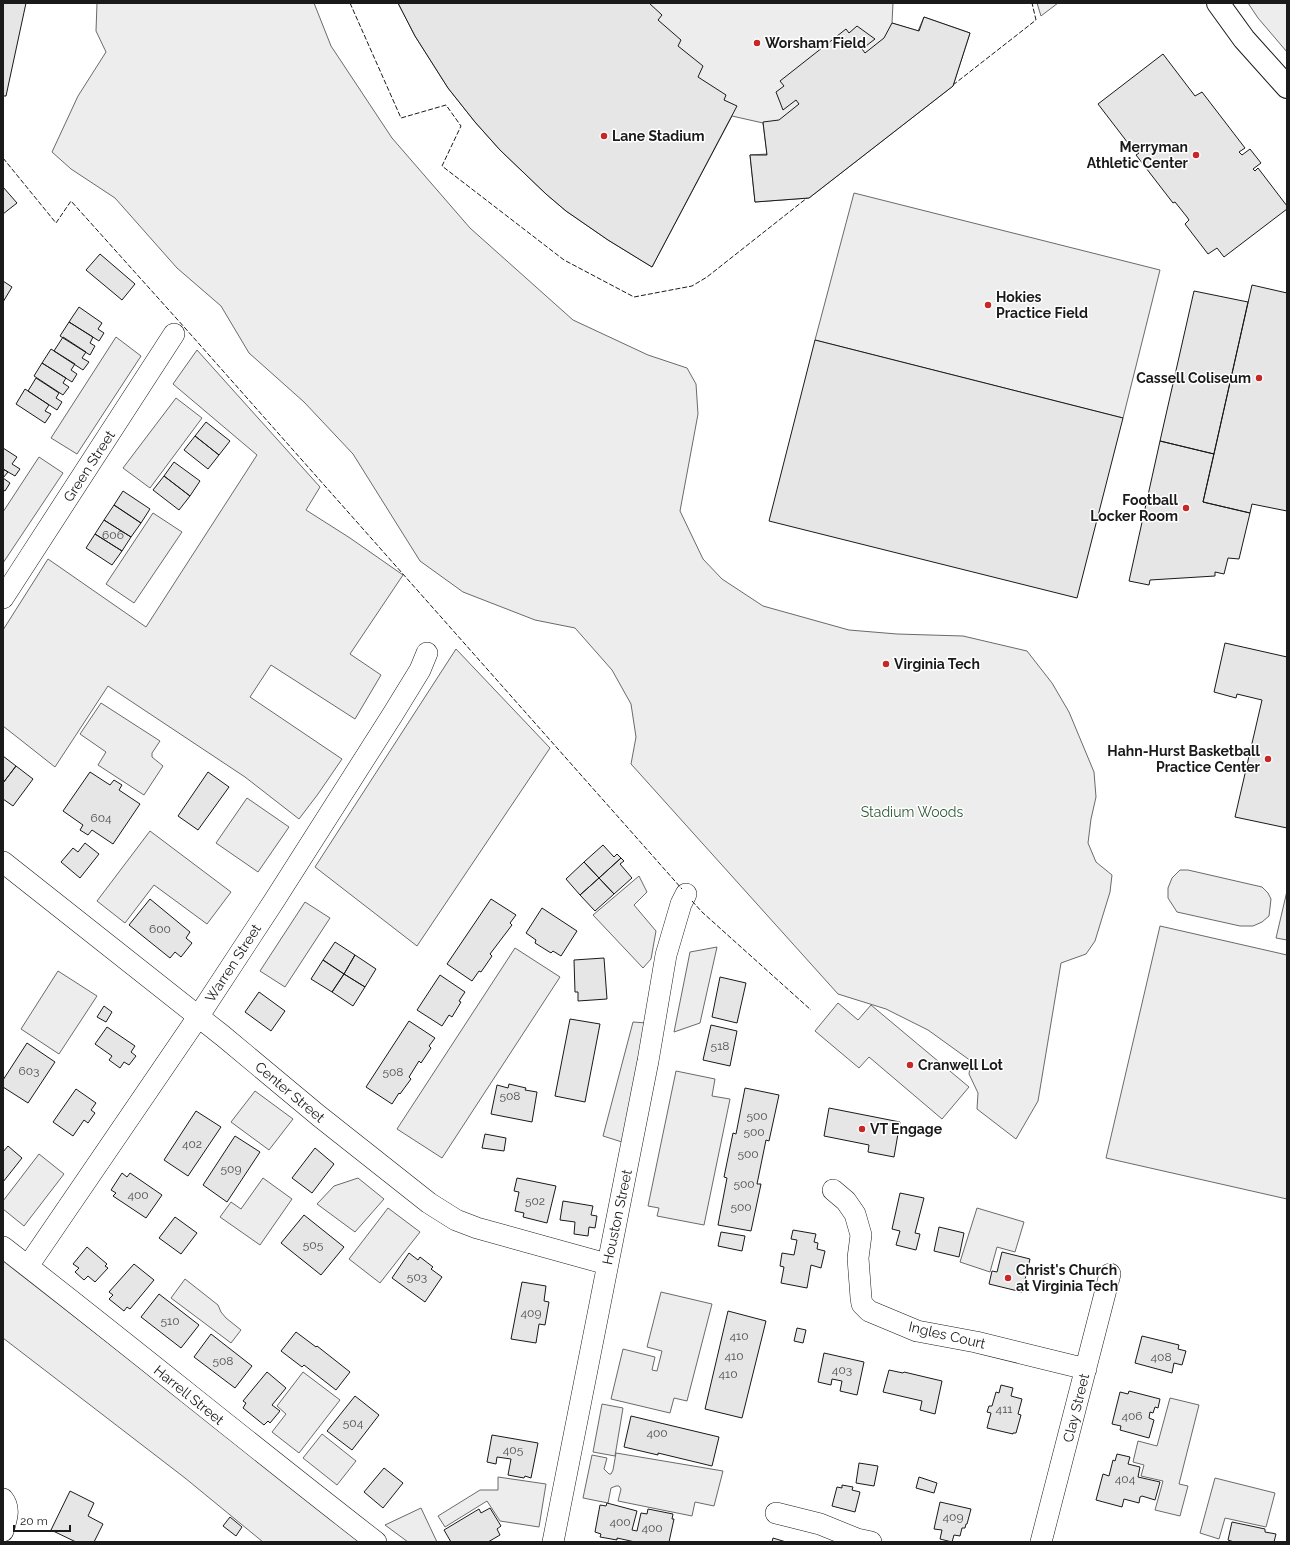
<svg xmlns="http://www.w3.org/2000/svg" width="1290" height="1545" font-family="Raleway,sans-serif">
  <style>
    .built { fill: #ededed; stroke: #6a6a6a }
    .building { fill: #e6e6e6; stroke: #1a1a1a }
    .lines { fill: none; stroke-linecap: round; stroke-linejoin: round }
    .minor-casing { stroke: #1a1a1a; stroke-width: 22 }
    .major-casing { stroke: #1a1a1a; stroke-width: 24 }
    .minor { stroke: #fff; stroke-width: 21 }
    .major { stroke: #fff; stroke-width: 22 }
    .fence { stroke: #1a1a1a; stroke-width: 1; stroke-dasharray: 5 2; stroke-linecap: butt }
    .poi-dot { fill: #c62828; stroke: #fff; stroke-width: 1.5 }
    .labels { text-anchor: middle; stroke-width: 3; stroke-linejoin: round; paint-order: stroke }
    .number-label { font-size: 12px; fill: #4d4d4d }
    .poi-label { font-size: 14px; font-weight: bold; fill: #1a1a1a; stroke: #fff; text-anchor: start }
    .street-label { font-size: 14px; fill: #1a1a1a; stroke: #fff }
    .park-label { font-size: 14px; fill: #2b5a34; stroke: #fff }
  </style>
  <rect width="100%" height="100%" fill="#fff"/>
  <path class="built" d="M 97,3 L 314,3 L 331,46 L 392,138 L 470,228 L 573,320 L 648,355 L 687,368 L 696,384 L 698,414 L 680,511 L 703,559 L 722,579 L 763,606 L 849,630 L 897,634 L 963,636 L 1027,651 L 1052,683 L 1069,712 L 1094,772 L 1096,797 L 1091,819 L 1088,843 L 1096,862 L 1112,875 L 1110,892 L 1095,941 L 1086,954 L 1061,963 L 1038,1101 L 1016,1139 L 977,1109 L 978,1093 L 969,1074 L 971,1061 L 928,1030 L 886,1009 L 838,994 L 631,764 L 636,737 L 631,704 L 612,670 L 575,628 L 535,620 L 463,592 L 420,561 L 353,454 L 304,402 L 249,353 L 221,306 L 177,268 L 115,198 L 71,169 L 52,152 L 78,96 L 106,52 L 96,31 Z
    M 398,3 L 893,3 L 892,23 L 918,31 L 924,17 L 970,33 L 953,86 L 809,198 L 755,202 L 750,155 L 767,154 L 763,123 L 732,116 L 652,267 L 608,240 L 566,211 L 546,194 L 500,150 L 475,122 L 448,88 L 415,36 Z
    M 1037,3 L 1058,3 L 1041,16 Z
    M 1248,3 L 1287,3 L 1287,52 L 1258,18 Z
    M 854,193 L 1160,270 L 1123,418 L 815,340 Z
    M 116,337 L 141,356 L 77,454 L 51,438 Z
    M 197,350 L 320,487 L 306,510 L 350,538 L 403,575 L 350,654 L 381,675 L 355,719 L 271,665 L 250,697 L 342,759 L 318,794 L 299,819 L 245,777 L 108,686 L 55,767 L 3,726 L 3,630 L 48,559 L 146,627 L 257,455 L 173,384 Z
    M 176,398 L 202,418 L 150,488 L 123,468 Z
    M 39,457 L 63,473 L 3,563 L 3,512 Z
    M 153,513 L 182,532 L 134,603 L 106,584 Z
    M 456,649 L 550,748 L 417,946 L 315,867 Z
    M 101,703 L 160,741 L 152,753 L 152,757 L 163,766 L 144,795 L 98,765 L 106,752 L 80,734 Z
    M 247,798 L 289,827 L 258,872 L 216,843 Z
    M 150,831 L 231,892 L 207,924 L 154,885 L 125,923 L 97,901 Z
    M 1180,870 L 1188,870 L 1262,887 L 1268,893 L 1271,899 L 1269,916 L 1262,922 L 1253,926 L 1240,926 L 1177,912 L 1168,898 L 1168,888 L 1172,878 Z
    M 639,876 L 647,892 L 634,905 L 656,931 L 651,959 L 643,968 L 593,915 Z
    M 1287,891 L 1287,940 L 1276,938 Z
    M 305,902 L 330,918 L 285,987 L 260,971 Z
    M 1160,926 L 1287,955 L 1287,1199 L 1106,1158 Z
    M 717,947 L 700,1023 L 674,1032 L 690,952 Z
    M 515,948 L 560,977 L 442,1158 L 397,1129 Z
    M 58,971 L 97,996 L 59,1054 L 21,1029 Z
    M 838,1003 L 858,1020 L 871,1005 L 969,1087 L 942,1119 L 869,1057 L 859,1068 L 815,1031 Z
    M 633,1022 L 647,1023 L 622,1142 L 603,1136 Z
    M 676,1071 L 715,1079 L 712,1096 L 730,1099 L 704,1225 L 657,1216 L 659,1208 L 648,1206 Z
    M 255,1091 L 293,1119 L 269,1150 L 231,1122 Z
    M 39,1154 L 64,1174 L 24,1226 L 3,1209 L 3,1201 Z
    M 263,1178 L 292,1199 L 260,1245 L 220,1217 L 231,1202 L 241,1209 Z
    M 358,1178 L 384,1199 L 355,1232 L 317,1204 L 334,1186 Z
    M 388,1208 L 420,1232 L 380,1283 L 349,1259 Z
    M 977,1208 L 1024,1222 L 1015,1252 L 997,1247 L 990,1272 L 960,1262 Z
    M 3,1261 L 189,1406 L 360,1542 L 263,1542 L 185,1478 L 3,1338 Z
    M 185,1279 L 218,1305 L 221,1312 L 226,1318 L 241,1330 L 231,1343 L 171,1298 Z
    M 661,1292 L 712,1304 L 687,1401 L 674,1398 L 670,1413 L 611,1399 L 623,1349 L 655,1357 L 652,1370 L 657,1371 L 662,1351 L 647,1347 Z
    M 303,1372 L 340,1400 L 299,1453 L 272,1432 L 286,1414 L 277,1406 Z
    M 1170,1398 L 1199,1405 L 1179,1484 L 1188,1486 L 1180,1516 L 1155,1510 L 1163,1481 L 1141,1476 L 1144,1465 L 1133,1462 L 1138,1441 L 1157,1446 Z
    M 602,1404 L 623,1408 L 615,1456 L 593,1452 Z
    M 322,1434 L 356,1461 L 337,1485 L 303,1458 Z
    M 616,1453 L 723,1471 L 714,1506 L 695,1502 L 692,1516 L 618,1501 L 621,1489 L 619,1486 L 616,1486 L 611,1488 L 608,1503 L 583,1498 L 592,1455 L 607,1458 L 604,1469 L 609,1474 L 611,1474 L 613,1470 Z
    M 498,1477 L 546,1484 L 539,1527 L 500,1521 L 487,1501 L 445,1527 L 438,1516 L 480,1490 L 498,1490 Z
    M 1215,1478 L 1275,1493 L 1266,1527 L 1225,1518 L 1219,1539 L 1200,1533 Z
    M 421,1508 L 437,1542 L 408,1542 L 385,1525 Z"/>
  <path class="building" d="M 3,3 L 26,3 L 6,96 L 3,96 Z
    M 398,3 L 649,3 L 662,15 L 658,20 L 681,40 L 678,46 L 703,66 L 698,77 L 726,95 L 724,100 L 737,106 L 652,267 L 608,240 L 566,211 L 546,194 L 500,150 L 475,122 L 448,88 L 415,36 Z
    M 924,17 L 970,33 L 953,86 L 809,198 L 755,202 L 750,155 L 767,155 L 763,122 L 779,120 L 799,104 L 796,100 L 783,110 L 776,92 L 784,86 L 780,81 L 846,29 L 849,33 L 857,26 L 875,39 L 862,49 L 865,53 L 884,38 L 892,23 L 919,31 Z
    M 1163,54 L 1195,96 L 1202,92 L 1245,148 L 1239,152 L 1242,155 L 1250,149 L 1261,163 L 1253,169 L 1255,171 L 1258,168 L 1287,206 L 1287,209 L 1224,257 L 1217,248 L 1208,254 L 1185,224 L 1189,220 L 1187,217 L 1175,202 L 1173,203 L 1136,155 L 1139,153 L 1133,145 L 1131,147 L 1098,104 Z
    M 3,187 L 17,203 L 3,214 Z
    M 100,254 L 135,284 L 122,300 L 86,270 Z
    M 3,281 L 12,287 L 3,302 Z
    M 1252,285 L 1287,293 L 1287,511 L 1252,504 L 1250,513 L 1203,502 Z
    M 1194,291 L 1248,302 L 1214,454 L 1160,441 Z
    M 79,307 L 102,323 L 98,329 L 104,333 L 99,341 L 69,322 Z
    M 69,322 L 93,337 L 90,343 L 95,346 L 90,355 L 60,336 Z
    M 63,337 L 86,352 L 82,358 L 89,362 L 83,370 L 54,351 Z
    M 815,340 L 1123,418 L 1077,598 L 769,521 Z
    M 51,349 L 75,364 L 71,370 L 77,374 L 72,382 L 42,363 Z
    M 42,363 L 66,378 L 63,383 L 69,387 L 63,395 L 34,376 Z
    M 36,378 L 59,393 L 56,398 L 62,402 L 57,410 L 28,391 Z
    M 25,389 L 49,405 L 45,411 L 51,414 L 45,423 L 16,404 Z
    M 206,422 L 230,441 L 219,455 L 195,436 Z
    M 195,436 L 219,455 L 208,469 L 184,450 Z
    M 1160,441 L 1214,454 L 1203,502 L 1250,513 L 1239,559 L 1228,558 L 1224,574 L 1215,572 L 1215,576 L 1150,580 L 1149,585 L 1129,581 Z
    M 3,448 L 17,457 L 12,464 L 20,469 L 15,476 L 3,469 Z
    M 174,462 L 200,481 L 190,496 L 164,476 Z
    M 3,469 L 8,472 L 3,478 L 10,483 L 5,491 L 3,490 Z
    M 164,476 L 190,496 L 179,510 L 153,490 Z
    M 123,491 L 150,509 L 141,523 L 114,505 Z
    M 114,505 L 141,523 L 131,537 L 104,520 Z
    M 104,520 L 131,537 L 122,551 L 95,534 Z
    M 95,534 L 122,551 L 112,565 L 86,548 Z
    M 1225,643 L 1287,657 L 1287,828 L 1235,817 L 1262,700 L 1237,694 L 1236,698 L 1214,692 Z
    M 3,756 L 16,766 L 3,783 Z
    M 16,766 L 33,779 L 13,806 L 3,799 L 3,783 Z
    M 90,772 L 110,785 L 114,780 L 122,785 L 119,790 L 140,804 L 113,844 L 92,830 L 88,835 L 80,830 L 83,825 L 63,811 Z
    M 208,772 L 229,787 L 198,830 L 178,816 Z
    M 85,843 L 99,854 L 80,878 L 61,862 L 73,848 L 78,852 Z
    M 603,845 L 614,857 L 617,854 L 621,858 L 599,878 L 584,862 Z
    M 621,858 L 624,861 L 620,864 L 632,878 L 614,894 L 599,878 Z
    M 584,862 L 599,878 L 580,895 L 566,879 Z
    M 599,878 L 614,894 L 595,911 L 580,895 Z
    M 150,899 L 190,932 L 186,938 L 192,943 L 181,957 L 175,952 L 170,958 L 129,925 Z
    M 491,899 L 516,915 L 510,923 L 512,925 L 490,954 L 492,956 L 481,972 L 479,971 L 472,981 L 447,964 Z
    M 542,908 L 577,931 L 561,956 L 553,951 L 551,953 L 535,943 L 536,940 L 526,933 Z
    M 335,942 L 355,955 L 344,974 L 323,960 Z
    M 355,955 L 376,969 L 365,987 L 344,974 Z
    M 604,958 L 607,999 L 578,1001 L 578,992 L 575,992 L 574,960 Z
    M 323,960 L 344,974 L 332,992 L 311,979 Z
    M 344,974 L 365,987 L 353,1006 L 332,992 Z
    M 440,975 L 465,992 L 459,1001 L 461,1002 L 452,1017 L 449,1015 L 442,1026 L 417,1010 Z
    M 720,977 L 746,983 L 737,1023 L 712,1017 Z
    M 259,992 L 285,1011 L 271,1031 L 245,1012 Z
    M 104,1006 L 112,1012 L 106,1022 L 97,1017 Z
    M 570,1019 L 600,1024 L 585,1102 L 555,1096 Z
    M 409,1021 L 435,1038 L 429,1046 L 431,1048 L 421,1063 L 419,1061 L 409,1077 L 411,1079 L 400,1094 L 399,1093 L 392,1104 L 366,1087 Z
    M 711,1025 L 737,1031 L 730,1066 L 703,1060 Z
    M 107,1027 L 135,1046 L 131,1052 L 136,1056 L 129,1065 L 124,1062 L 120,1068 L 109,1060 L 112,1056 L 95,1044 Z
    M 27,1043 L 55,1062 L 28,1103 L 3,1087 L 3,1080 Z
    M 509,1084 L 526,1088 L 525,1090 L 537,1092 L 532,1122 L 491,1114 L 497,1085 L 508,1088 Z
    M 745,1088 L 779,1095 L 769,1141 L 766,1140 L 757,1184 L 761,1184 L 751,1231 L 718,1225 L 727,1178 L 724,1177 L 733,1133 L 736,1134 Z
    M 76,1089 L 96,1103 L 91,1110 L 95,1113 L 88,1123 L 84,1120 L 73,1136 L 53,1122 Z
    M 829,1108 L 900,1122 L 894,1157 L 868,1152 L 869,1145 L 824,1136 Z
    M 196,1111 L 221,1127 L 188,1176 L 164,1160 Z
    M 485,1134 L 506,1138 L 504,1151 L 482,1148 Z
    M 235,1136 L 260,1152 L 227,1202 L 203,1185 Z
    M 8,1146 L 22,1158 L 3,1182 L 3,1152 Z
    M 315,1148 L 334,1164 L 312,1193 L 292,1178 Z
    M 122,1173 L 127,1177 L 130,1173 L 162,1195 L 146,1218 L 113,1196 L 116,1193 L 111,1190 Z
    M 517,1178 L 556,1186 L 547,1223 L 523,1217 L 524,1213 L 515,1211 L 519,1192 L 514,1191 Z
    M 900,1193 L 924,1198 L 915,1233 L 920,1234 L 916,1250 L 896,1245 L 900,1231 L 892,1229 Z
    M 563,1201 L 593,1206 L 591,1215 L 597,1216 L 595,1228 L 589,1227 L 588,1236 L 574,1234 L 575,1222 L 560,1220 Z
    M 304,1215 L 344,1247 L 321,1275 L 281,1243 Z
    M 175,1217 L 197,1233 L 181,1254 L 159,1238 Z
    M 939,1227 L 964,1233 L 959,1257 L 934,1251 Z
    M 793,1230 L 816,1234 L 814,1242 L 818,1243 L 817,1249 L 825,1251 L 821,1268 L 811,1265 L 807,1288 L 781,1283 L 784,1267 L 780,1266 L 782,1253 L 794,1255 L 797,1240 L 791,1239 Z
    M 721,1232 L 745,1236 L 742,1251 L 718,1246 Z
    M 87,1247 L 107,1264 L 105,1266 L 108,1268 L 95,1282 L 88,1276 L 84,1280 L 75,1272 L 79,1268 L 73,1264 Z
    M 1002,1252 L 1030,1259 L 1022,1292 L 989,1284 L 992,1271 L 997,1272 Z
    M 409,1253 L 418,1260 L 420,1257 L 433,1267 L 431,1269 L 442,1277 L 425,1302 L 392,1278 Z
    M 134,1264 L 154,1280 L 130,1309 L 127,1307 L 124,1311 L 109,1299 L 113,1295 L 109,1292 Z
    M 522,1282 L 546,1286 L 544,1301 L 549,1302 L 545,1325 L 539,1324 L 536,1343 L 511,1339 Z
    M 159,1294 L 199,1325 L 181,1348 L 141,1317 Z
    M 728,1311 L 766,1321 L 742,1418 L 705,1409 Z
    M 797,1328 L 806,1330 L 803,1343 L 794,1341 Z
    M 296,1332 L 316,1347 L 317,1346 L 350,1372 L 336,1390 L 304,1365 L 302,1367 L 281,1351 Z
    M 211,1334 L 252,1366 L 235,1388 L 194,1357 Z
    M 1142,1336 L 1179,1345 L 1178,1349 L 1186,1351 L 1182,1365 L 1174,1363 L 1172,1373 L 1135,1363 Z
    M 824,1353 L 864,1362 L 857,1395 L 840,1391 L 842,1381 L 832,1379 L 831,1385 L 818,1382 Z
    M 889,1370 L 903,1373 L 904,1372 L 942,1381 L 935,1414 L 920,1410 L 922,1401 L 883,1392 Z
    M 267,1372 L 286,1388 L 272,1405 L 280,1411 L 270,1423 L 268,1421 L 264,1425 L 243,1408 L 246,1403 L 243,1401 Z
    M 1001,1385 L 1013,1388 L 1011,1396 L 1022,1399 L 1018,1414 L 1021,1415 L 1016,1433 L 1013,1433 L 1013,1434 L 987,1428 L 991,1413 L 987,1412 L 989,1406 L 992,1406 L 996,1392 L 999,1393 Z
    M 1129,1391 L 1160,1399 L 1158,1408 L 1155,1407 L 1153,1413 L 1150,1412 L 1149,1418 L 1154,1420 L 1149,1438 L 1120,1430 L 1121,1426 L 1112,1424 L 1120,1392 L 1128,1394 Z
    M 355,1396 L 379,1415 L 352,1450 L 327,1431 Z
    M 631,1416 L 719,1437 L 712,1466 L 658,1453 L 658,1455 L 624,1447 Z
    M 492,1435 L 538,1443 L 531,1478 L 525,1476 L 524,1478 L 508,1475 L 511,1459 L 497,1457 L 496,1464 L 487,1462 Z
    M 1117,1454 L 1130,1457 L 1128,1464 L 1140,1467 L 1138,1477 L 1160,1482 L 1155,1500 L 1142,1496 L 1140,1497 L 1139,1503 L 1124,1499 L 1122,1507 L 1096,1500 L 1103,1474 L 1109,1476 L 1113,1460 L 1115,1461 Z
    M 859,1463 L 878,1466 L 874,1486 L 856,1483 Z
    M 384,1468 L 403,1483 L 383,1508 L 364,1492 Z
    M 919,1477 L 937,1483 L 934,1493 L 916,1488 Z
    M 842,1485 L 853,1487 L 852,1490 L 860,1492 L 855,1512 L 832,1506 L 837,1487 L 842,1488 Z
    M 70,1491 L 94,1503 L 88,1516 L 103,1524 L 94,1542 L 76,1542 L 51,1530 Z
    M 940,1502 L 971,1509 L 967,1524 L 966,1524 L 965,1528 L 962,1528 L 960,1536 L 954,1535 L 952,1542 L 940,1539 L 942,1530 L 934,1529 Z
    M 607,1503 L 637,1511 L 632,1530 L 637,1531 L 641,1513 L 647,1514 L 648,1509 L 673,1514 L 672,1519 L 674,1519 L 669,1542 L 635,1542 L 617,1538 L 617,1540 L 600,1537 L 601,1534 L 595,1532 L 600,1505 L 606,1506 Z
    M 490,1508 L 501,1526 L 497,1529 L 500,1535 L 488,1542 L 451,1542 L 444,1530 L 479,1509 L 481,1513 Z
    M 230,1517 L 242,1527 L 236,1536 L 223,1526 Z
    M 1232,1522 L 1265,1529 L 1265,1532 L 1276,1534 L 1274,1542 L 1234,1542 L 1228,1540 Z
    M 773,1538 L 786,1542 L 772,1542 Z"/>
  <g class="lines">
    <defs>
      <path id="minor" d="M 3,598 L 174,334
        M 3,862 L 223,1036 L 319,1116 L 429,1203 L 456,1220 L 477,1228 L 607,1264
        M 833,1190 L 846,1201 L 855,1214 L 861,1235 L 858,1258 L 861,1298 L 862,1304 L 869,1311 L 917,1331 L 976,1342 L 1086,1369
        M 3,1247 C 128,1344 251,1445 376,1542
        M 28,1266 L 198,1017 L 274,901 L 393,714 L 420,670 L 427,653
        M 3,1499 C 11,1509 6,1520 3,1531
        M 776,1513 L 820,1524 L 857,1539 L 871,1542
        M 553,1542 L 648,1061 L 666,955 L 681,904 L 686,894
        M 1041,1542 L 1110,1274"/>
      <path id="major" d="M 1218,3 L 1244,39 L 1287,87"/>
    </defs>
    <use href="#minor" class="minor-casing"/>
    <use href="#major" class="major-casing"/>
    <use href="#minor" class="minor"/>
    <use href="#major" class="major"/>
    <path class="fence" d="M 350,3 L 401,118 L 446,105 L 461,126 L 442,166 L 564,260 L 634,297 L 692,286 L 707,277 L 807,198
      M 953,85 L 1036,20 L 1032,3
      M 3,158 L 56,223 L 71,201 L 185,328 L 682,889
      M 692,901 L 702,912 L 811,1010"/>
  </g>
  <g class="poi-dot">
    <circle cx="757" cy="43" r="4"/>
    <circle cx="604" cy="136" r="4"/>
    <circle cx="1196" cy="155" r="4"/>
    <circle cx="988" cy="305" r="4"/>
    <circle cx="1259" cy="378" r="4"/>
    <circle cx="1186" cy="508" r="4"/>
    <circle cx="886" cy="664" r="4"/>
    <circle cx="1268" cy="759" r="4"/>
    <circle cx="910" cy="1065" r="4"/>
    <circle cx="862" cy="1129" r="4"/>
    <circle cx="1008" cy="1278" r="4"/>
  </g>
  <g class="labels">
    <g class="number-label">
      <text x="113" y="539">606</text>
      <text x="101" y="822">604</text>
      <text x="160" y="933">600</text>
      <text x="720" y="1050">518</text>
      <text x="29" y="1075">603</text>
      <text x="393" y="1076">508</text>
      <text x="510" y="1100">508</text>
      <text x="757" y="1120">500</text>
      <text x="754" y="1136">500</text>
      <text x="192" y="1148">402</text>
      <text x="748" y="1158">500</text>
      <text x="231" y="1173">509</text>
      <text x="744" y="1188">500</text>
      <text x="138" y="1199">400</text>
      <text x="535" y="1205">502</text>
      <text x="741" y="1211">500</text>
      <text x="313" y="1249">505</text>
      <text x="417" y="1281">503</text>
      <text x="531" y="1317">409</text>
      <text x="170" y="1325">510</text>
      <text x="739" y="1340">410</text>
      <text x="734" y="1360">410</text>
      <text x="1161" y="1361">408</text>
      <text x="223" y="1365">508</text>
      <text x="842" y="1374">403</text>
      <text x="728" y="1378">410</text>
      <text x="1004" y="1413">411</text>
      <text x="1132" y="1420">406</text>
      <text x="353" y="1427">504</text>
      <text x="657" y="1437">400</text>
      <text x="513" y="1454">405</text>
      <text x="1125" y="1483">404</text>
      <text x="953" y="1521">409</text>
      <text x="620" y="1526">400</text>
      <text x="652" y="1532">400</text>
    </g>
    <g class="poi-label">
      <text x="765" y="48">Worsham Field</text>
      <text x="612" y="141">Lane Stadium</text>
      <text x="1188" y="152" text-anchor="end">Merryman<tspan x="1188" dy="16">Athletic Center</tspan></text>
      <text x="996" y="302">Hokies<tspan x="996" dy="16">Practice Field</tspan></text>
      <text x="1251" y="383" text-anchor="end">Cassell Coliseum</text>
      <text x="1178" y="505" text-anchor="end">Football<tspan x="1178" dy="16">Locker Room</tspan></text>
      <text x="894" y="669">Virginia Tech</text>
      <text x="1260" y="756" text-anchor="end">Hahn-Hurst Basketball<tspan x="1260" dy="16">Practice Center</tspan></text>
      <text x="918" y="1070">Cranwell Lot</text>
      <text x="870" y="1134">VT Engage</text>
      <text x="1016" y="1275">Christ's Church<tspan x="1016" dy="16">at Virginia Tech</tspan></text>
    </g>
    <g class="street-label">
      <text transform="translate(89 466) rotate(-57)" y="5">Green Street</text>
      <text transform="translate(233 963) rotate(-57)" y="5">Warren Street</text>
      <text transform="translate(290 1092) rotate(40)" y="5">Center Street</text>
      <text transform="translate(617 1217) rotate(-78)" y="5">Houston Street</text>
      <text transform="translate(947 1335) rotate(13)" y="5">Ingles Court</text>
      <text transform="translate(189 1395) rotate(39)" y="5">Harrell Street</text>
      <text transform="translate(1076 1408) rotate(-76)" y="5">Clay Street</text>
    </g>
    <g class="park-label">
      <text x="912" y="817">Stadium Woods</text>
    </g>
  </g>
  <rect width="1290" height="1545" fill="none" stroke="#1a1a1a" stroke-width="8"/>
  <path d="M14 1525v6h56v-6" fill="none" stroke="#1a1a1a" stroke-width="2"/>
  <text x="20" y="1525" font-size="12" fill="#1a1a1a" stroke="#ffffff" stroke-width="3" paint-order="stroke">20 m</text>
</svg>
